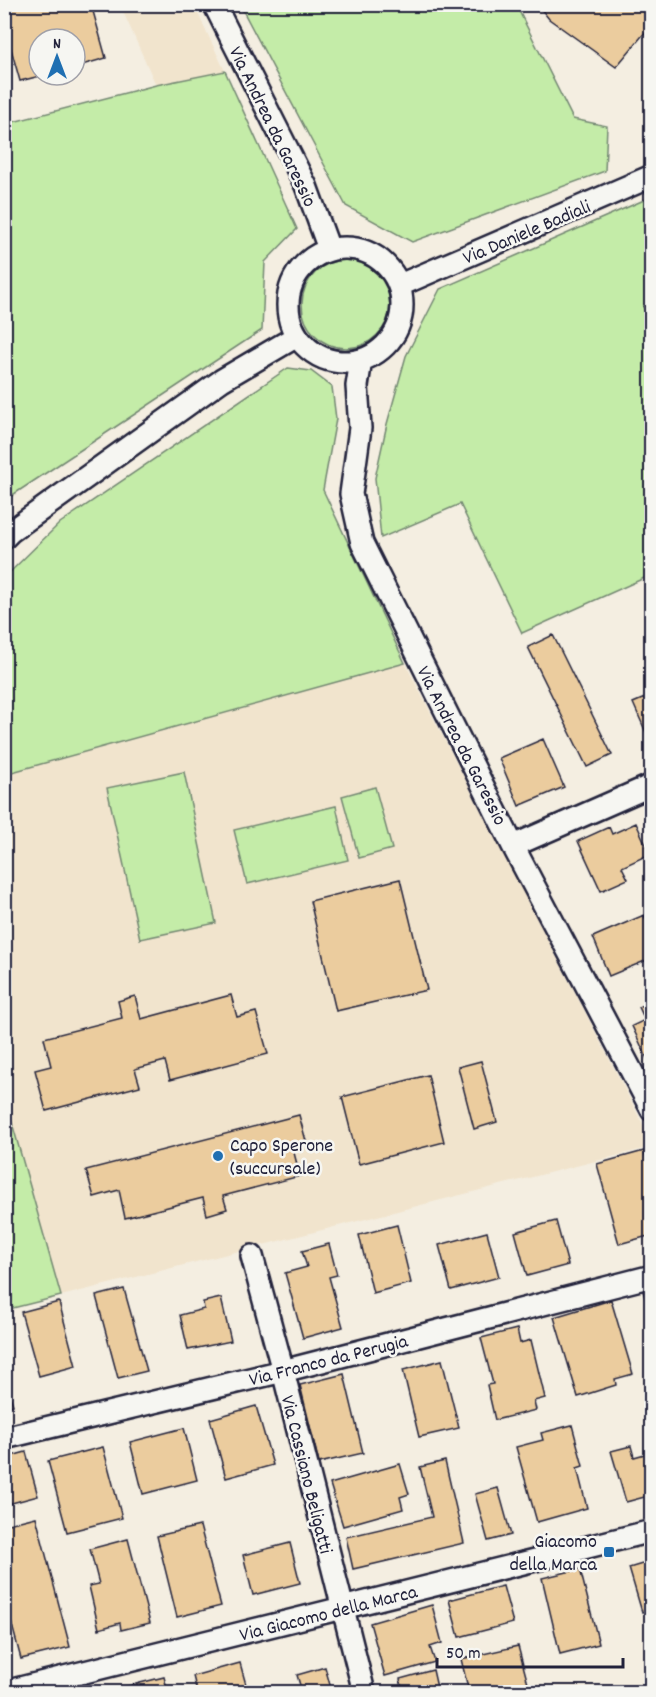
<svg xmlns="http://www.w3.org/2000/svg" width="656" height="1697" font-family="Dekko,sans-serif">
  <style>
    .built { fill: #f1e4cd }
    .green { fill: #c4eca8; stroke: #738772; stroke-width: 1.5 }
    .building { fill: #ebcc9e; stroke: #22223b; stroke-width: 1.5 }
    .lines { fill: none; stroke-linecap: round; stroke-linejoin: round }
    .minor-casing { stroke: #22223b; stroke-width: 26 }
    .minor { stroke: #f6f6f2; stroke-width: 21 }
    .poi-dot { fill: #1f6fb2; stroke: #f6f6f2; stroke-width: 2 }
    .labels { text-anchor: middle; stroke-width: 5; stroke-linejoin: round; paint-order: stroke }
    .street-label { font-size: 20px; fill: #22223b; stroke: #f6f6f2 }
    .poi-label { font-size: 20px; fill: #22223b; stroke: #f6f6f2; text-anchor: start }
  </style>
  <rect width="100%" height="100%" fill="#f4eee1"/>
  <filter id="ink" filterUnits="userSpaceOnUse"><feTurbulence type="fractalNoise" baseFrequency=".0167" numOctaves="2"/><feDisplacementMap in="SourceGraphic" scale="12" xChannelSelector="R" yChannelSelector="G"/><feConvolveMatrix kernelMatrix="1 2 1 2 8 2 1 2 1" color-interpolation-filters="sRGB"/></filter>
  <g filter="url(#ink)">
    <path class="built" d="M 120,5 L 194,5 L 225,71 L 156,85 Z
      M 405,663 L 651,1140 L 651,1147 L 61,1296 L 5,1098 L 5,774 Z"/>
    <path class="green" d="M 240,5 L 516,5 L 573,119 L 607,126 L 605,171 L 412,242 L 346,206 Z
      M 225,71 L 297,229 L 265,262 L 262,330 L 5,500 L 5,124 L 156,85 Z
      M 651,197 L 651,575 L 522,633 L 460,504 L 381,538 L 375,478 L 387,424 L 406,356 L 440,289 Z
      M302 304a44 44 0 1 1 88 0a44 44 0 1 1-88 0Z
      M 288,368 L 311,371 L 332,387 L 336,419 L 323,490 L 405,663 L 5,774 L 5,577 L 60,523 Z
      M 184,772 L 216,923 L 140,939 L 107,788 Z
      M 375,787 L 392,849 L 359,858 L 342,796 Z
      M 336,806 L 348,860 L 247,884 L 234,830 Z
      M 5,1098 L 61,1296 L 5,1310 L 4,1310 Z"/>
    <path class="building" d="M 4,4 L 91,4 L 106,58 L 75,67 L 75,39 L 39,39 L 39,75 L 44,75 L 20,81 L 4,24 Z
      M 537,4 L 652,4 L 652,24 L 616,67 L 549,19 Z
      M 652,302 L 652,324 L 643,306 Z
      M 553,635 L 612,755 L 587,767 L 528,647 Z
      M 652,695 L 652,746 L 633,703 Z
      M 543,739 L 564,787 L 519,806 L 499,758 Z
      M 636,823 L 650,854 L 622,867 L 628,879 L 601,891 L 578,841 L 609,827 L 612,834 Z
      M 400,879 L 427,990 L 336,1011 L 310,901 Z
      M 644,915 L 652,934 L 652,958 L 609,976 L 593,937 Z
      M 231,995 L 237,1017 L 256,1012 L 268,1054 L 170,1080 L 165,1061 L 135,1069 L 140,1086 L 46,1111 L 35,1070 L 51,1066 L 44,1038 L 122,1018 L 118,1001 L 135,996 L 141,1019 Z
      M 652,1001 L 652,1069 L 632,1026 L 645,1020 L 639,1007 Z
      M 481,1061 L 497,1122 L 474,1129 L 458,1067 Z
      M 428,1075 L 444,1142 L 359,1164 L 342,1097 Z
      M 299,1115 L 306,1141 L 292,1145 L 300,1176 L 223,1196 L 227,1209 L 207,1215 L 203,1198 L 125,1218 L 119,1190 L 94,1197 L 86,1170 Z
      M 644,1151 L 652,1176 L 652,1235 L 619,1244 L 597,1164 Z
      M 556,1221 L 568,1265 L 527,1276 L 515,1232 Z
      M 397,1225 L 411,1283 L 373,1293 L 359,1235 Z
      M 487,1232 L 499,1277 L 451,1290 L 439,1245 Z
      M 329,1244 L 337,1275 L 329,1277 L 343,1327 L 303,1338 L 285,1273 L 307,1267 L 302,1251 Z
      M 124,1289 L 147,1371 L 118,1378 L 96,1296 Z
      M 652,1289 L 652,1320 L 643,1291 Z
      M 221,1298 L 231,1341 L 188,1350 L 180,1315 L 204,1309 L 203,1302 Z
      M 611,1300 L 633,1374 L 615,1379 L 616,1385 L 578,1397 L 554,1317 Z
      M 59,1302 L 76,1366 L 39,1376 L 21,1312 Z
      M 517,1329 L 520,1343 L 531,1340 L 545,1398 L 534,1401 L 536,1410 L 495,1420 L 487,1385 L 493,1384 L 481,1338 Z
      M 442,1360 L 459,1428 L 419,1437 L 403,1370 Z
      M 344,1374 L 363,1453 L 319,1463 L 300,1385 Z
      M 4,1377 L 13,1405 L 4,1408 Z
      M 256,1406 L 273,1465 L 226,1478 L 210,1419 Z
      M 572,1425 L 583,1466 L 577,1468 L 587,1508 L 537,1522 L 516,1447 L 543,1440 L 541,1433 Z
      M 184,1428 L 197,1480 L 143,1494 L 130,1442 Z
      M 631,1446 L 634,1457 L 652,1452 L 652,1495 L 626,1502 L 611,1451 Z
      M 103,1447 L 122,1518 L 67,1532 L 48,1461 Z
      M 26,1452 L 38,1496 L 4,1505 L 4,1458 Z
      M 445,1461 L 464,1543 L 353,1569 L 346,1537 L 432,1517 L 420,1467 Z
      M 400,1464 L 409,1494 L 400,1497 L 403,1509 L 343,1526 L 330,1484 Z
      M 498,1488 L 511,1535 L 488,1541 L 475,1494 Z
      M 36,1517 L 70,1647 L 21,1659 L 4,1595 L 4,1525 Z
      M 200,1526 L 221,1606 L 177,1617 L 157,1536 Z
      M 128,1539 L 150,1623 L 121,1630 L 120,1623 L 99,1629 L 89,1586 L 99,1584 L 90,1549 Z
      M 290,1543 L 300,1583 L 253,1595 L 243,1555 Z
      M 652,1561 L 652,1609 L 642,1612 L 629,1568 Z
      M 580,1569 L 599,1644 L 560,1654 L 542,1578 Z
      M 503,1586 L 513,1623 L 459,1637 L 449,1600 Z
      M 432,1605 L 442,1643 L 430,1647 L 435,1662 L 385,1676 L 370,1623 Z
      M 518,1646 L 528,1684 L 495,1692 L 469,1692 L 461,1659 Z
      M 240,1663 L 248,1692 L 197,1692 L 193,1676 Z
      M 325,1667 L 332,1692 L 302,1692 L 297,1675 Z
      M 433,1670 L 438,1692 L 403,1692 L 400,1679 Z
      M 164,1677 L 168,1692 L 117,1692 L 116,1689 Z
      M 85,1686 L 87,1692 L 61,1692 Z"/>
    <g class="lines">
      <defs>
        <path id="minor" d="M 214,4 L 306,186 L 329,249
          M288 305a57 57 0 1 1 114 0a57 57 0 1 1-114 0Z
          M 400,285 L 652,176
          M 361,360 L 357,386 L 360,428 L 351,494 L 362,543 L 513,846 L 652,1110
          M 4,538 L 10,532 L 222,380 L 297,336
          M 513,846 L 652,785
          M 252,1256 L 283,1371 L 364,1692
          M 4,1438 L 283,1371 L 652,1276
          M 4,1692 L 652,1531"/>
      </defs>
      <use href="#minor" class="minor-casing"/>
      <use href="#minor" class="minor"/>
    </g>
  </g>
  <g class="poi-dot">
    <circle cx="218" cy="1156" r="6"/>
    <rect x="603" y="1546" width="12" height="12" rx="3"/>
  </g>
  <g class="labels">
    <g class="street-label">
      <text transform="translate(274 126) rotate(64)" y="7">Via Andrea da Garessio</text>
      <text transform="translate(526 231) rotate(-23)" y="7">Via Daniele Badiali</text>
      <text transform="translate(463 745) rotate(63)" y="7">Via Andrea da Garessio</text>
      <text transform="translate(328 1359) rotate(-14)" y="7">Via Franco da Perugia</text>
      <text transform="translate(308 1474) rotate(76)" y="7">Via Cassiano Beligatti</text>
      <text transform="translate(328 1612) rotate(-14)" y="7">Via Giacomo della Marca</text>
    </g>
    <g class="poi-label">
      <text x="230" y="1151">Capo Sperone<tspan x="230" dy="23">(succursale)</tspan></text>
      <text x="597" y="1547" text-anchor="end">Giacomo<tspan x="597" dy="23">della Marca</tspan></text>
    </g>
  </g>
  <rect width="656" height="1697" fill="none" stroke="#f6f6f2" stroke-width="24"/>
  <rect x="12" y="12" width="632" height="1673" fill="none" stroke="#22223b" stroke-width="2" filter="url(#ink)"/>
  <g transform="translate(57 57)"><circle r="28" fill="#f6f6f2" stroke="#a1a1a9" stroke-width="1.5"/>
  <path d="M0-4.5L10 22L0 15L-10 22Z" fill="#1f6fb2"/>
  <text y="-9" font-size="16" font-weight="bold" text-anchor="middle" fill="#22223b">N</text>
  </g>
  <path d="M437 1658v9h186v-9" fill="none" stroke="#22223b" stroke-width="3"/>
  <text x="446" y="1658" font-size="18" fill="#22223b" stroke="#f6f6f2" stroke-width="4.5" paint-order="stroke">50 m</text>
</svg>
